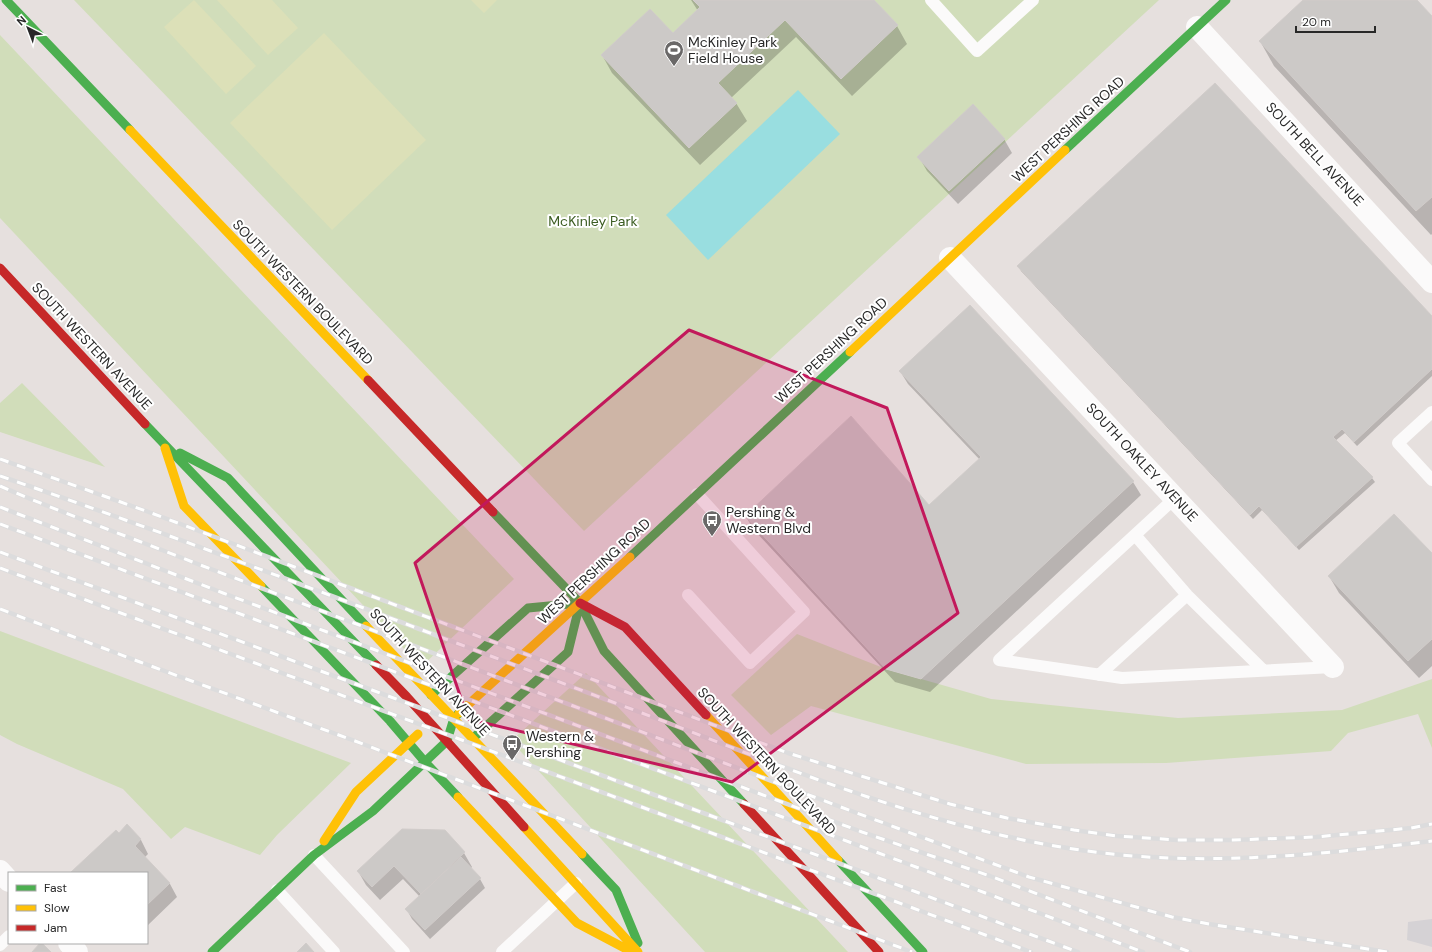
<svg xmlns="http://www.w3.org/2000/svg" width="1432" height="952" font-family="'DM Sans',sans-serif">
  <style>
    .industrial { fill: #d5d2d5 }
    .green { fill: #d1ddba }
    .pitch { fill: #dce0b8 }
    .water { fill: #99dee0 }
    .shadow { fill: #0003 }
    .building { fill: #ccc9c7; stroke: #d1ccca }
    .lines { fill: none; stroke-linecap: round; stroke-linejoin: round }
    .lane { stroke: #fbfafa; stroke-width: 12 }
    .street { stroke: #fbfafa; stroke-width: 22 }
    .fast { stroke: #4caf50; stroke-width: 9 }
    .slow { stroke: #ffc107; stroke-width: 9 }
    .jam { stroke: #c62828; stroke-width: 9 }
    .rail-casing { stroke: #dcdcdd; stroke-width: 4.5 }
    .rail { stroke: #fff; stroke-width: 3; stroke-dasharray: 9; stroke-linecap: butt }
    .marked { fill: #c2185b; fill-opacity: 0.2; stroke: #c2185b; stroke-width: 3; stroke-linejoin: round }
    .labels { text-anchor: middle; stroke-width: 4; stroke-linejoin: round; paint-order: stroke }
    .poi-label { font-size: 14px; fill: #282828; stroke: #fff; text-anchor: start }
    .street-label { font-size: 14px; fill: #282828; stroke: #fff }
    .park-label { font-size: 14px; fill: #3b5c21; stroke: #fff }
  </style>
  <rect width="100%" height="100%" fill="#e6e0de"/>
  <path class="industrial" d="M 1432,919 L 1432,947 L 1407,940 L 1408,922 Z"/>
  <path class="green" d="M 74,0 L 1159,0 L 584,531 Z
    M 0,35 L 514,579 L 421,667 L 0,218 Z
    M 22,383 L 105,467 L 0,432 L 0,403 Z
    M 0,631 L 351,763 L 277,835 L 260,855 L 185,827 L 171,839 L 123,789 L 17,744 L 0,735 Z
    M 797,634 L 886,669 L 991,699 L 1178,718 L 1342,710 L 1432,679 L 1432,748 L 1418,714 L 1348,733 L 1331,751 L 1166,763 L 1026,764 L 811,706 L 771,735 L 731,695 Z
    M 586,673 L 848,952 L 705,952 L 511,741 Z"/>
  <path class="pitch" d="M 194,0 L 256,66 L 226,94 L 164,27 Z
    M 217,0 L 272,0 L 298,28 L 268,55 Z
    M 471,0 L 497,0 L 484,13 Z
    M 324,33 L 426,140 L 332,230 L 230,123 Z"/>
  <path class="water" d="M 798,90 L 840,134 L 708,260 L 666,215 Z"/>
  <path class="shadow" d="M 691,0 L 873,0 L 897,26 L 907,44 L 852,96 L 796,37 L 731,98 L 736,103 L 747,121 L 700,165 L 612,73 L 602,55 L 673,35 L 698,11 Z
    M 1305,0 L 1416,0 L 1432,18 L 1432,234 L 1431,235 L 1274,66 L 1260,41 Z
    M 1004,139 L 1012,153 L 958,204 L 927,171 L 919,157 Z
    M 1019,266 L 1432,318 L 1432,376 L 1357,446 L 1345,433 L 1335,441 L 1372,478 L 1375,482 L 1299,550 L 1262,510 L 1253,519 L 1021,271 Z
    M 900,371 L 1133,482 L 1141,495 L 930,692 L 895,682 L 754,530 L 746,517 L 929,507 L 980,460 L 908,384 Z
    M 1432,555 L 1432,666 L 1419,678 L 1339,593 L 1329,576 Z
    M 127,826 L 141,840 L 148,854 L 144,858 L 170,884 L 177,897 L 147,926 L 147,873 L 72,873 L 116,831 L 119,835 Z
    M 444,831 L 464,853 L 472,867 L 470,869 L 480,879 L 485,888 L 430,939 L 412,919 L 407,910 L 420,897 L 403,879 L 380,900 L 366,885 L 358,871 Z"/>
  <path class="building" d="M 693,0 L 874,0 L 898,25 L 841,79 L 785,20 L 718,83 L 737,103 L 689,148 L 601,55 L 650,9 L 673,33 L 700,7 Z
    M 1303,0 L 1417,0 L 1432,16 L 1432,197 L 1416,211 L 1259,41 Z
    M 1215,83 L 1432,316 L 1432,369 L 1354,442 L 1342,429 L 1333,437 L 1373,477 L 1296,547 L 1259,506 L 1250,515 L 1017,266 Z
    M 973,104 L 1005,139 L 949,191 L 917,157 Z
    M 970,305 L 1134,481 L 921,679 L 886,669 L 745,516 L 851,416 L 929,505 L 981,457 L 899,371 Z
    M 1394,514 L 1432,553 L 1432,639 L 1408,661 L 1328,576 Z
    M 127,824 L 141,839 L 135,846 L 170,883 L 147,905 L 147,873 L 71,872 L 116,830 L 119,833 Z
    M 402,829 L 445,830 L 465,852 L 421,894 L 394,866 L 372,887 L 357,871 Z
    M 461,857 L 481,878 L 425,930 L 405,909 Z
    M 40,943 L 42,943 L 51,952 L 32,952 Z
    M 306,943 L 314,952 L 297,952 Z"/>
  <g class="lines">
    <path class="lane" d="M 931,0 L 977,51 L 1033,0
      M 1432,412 L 1398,443 L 1432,480
      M 1175,498 L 999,660 L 1122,678 L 1333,667
      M 1135,535 L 1187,595 L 1263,670
      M 688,595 L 750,663 L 804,612 L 697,494
      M 1099,675 L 1187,595
      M 314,855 L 404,952
      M 277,890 L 334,952
      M 0,945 L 9,936
      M 502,952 L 576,883"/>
    <path class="street" d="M 1197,27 L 1432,282
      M 950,258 L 1333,667
      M 0,871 L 9,881
      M 69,943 L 77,952"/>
    <path class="fast" d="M 6,0 L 130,130
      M 1065,150 L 1226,0
      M 145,424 L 376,665
      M 180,453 L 228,478 L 366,626
      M 493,512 L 580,603 L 604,651 L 744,804
      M 630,557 L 850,352
      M 261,586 L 390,721 L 425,762 L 458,797
      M 431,695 L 528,608 L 580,603
      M 472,739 L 568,652 L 580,603
      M 582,854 L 616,890 L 638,943
      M 838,860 L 923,952
      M 212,952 L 314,855 L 373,811 L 447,741 L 454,718 L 459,713"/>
    <path class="slow" d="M 130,130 L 368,380
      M 850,352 L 1065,150
      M 165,448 L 184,506 L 261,586
      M 366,626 L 582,854
      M 459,713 L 630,557
      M 706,715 L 838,860
      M 458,797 L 577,923 L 632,952
      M 524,827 L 638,952
      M 324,841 L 356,792 L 418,734"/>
    <path class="jam" d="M 0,268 L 145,424
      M 368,380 L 493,512
      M 580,603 L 625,627 L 706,715
      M 376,665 L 407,697 L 524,827
      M 744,804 L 879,952"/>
    <defs>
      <path id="rail" d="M 0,459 L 146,511 L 788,753 L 950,804 L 1007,818 L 1074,830 L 1117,836 L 1177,840 L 1233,840 L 1316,837 L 1411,828 L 1432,824
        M 0,476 C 216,550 428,633 642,713 C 787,768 933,830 1087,851 C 1202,867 1318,855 1432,841
        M 0,486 C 64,514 130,537 195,563 L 838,806 L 1029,877 L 1172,917 L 1209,924 L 1387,952
        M 0,507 L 223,593 L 584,728 L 862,832 L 990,876 L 1190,952
        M 0,524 L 1143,952
        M 0,552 L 1078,952
        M 0,568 L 1031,952
        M 0,609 L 140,662 L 355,741 L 912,952"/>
    </defs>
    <use href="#rail" class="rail-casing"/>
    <use href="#rail" class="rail"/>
  </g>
  <path class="marked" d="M 689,330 L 887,408 L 958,613 L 732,782 L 468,719 L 415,563 Z"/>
  <defs>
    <symbol id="stadium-pin" viewBox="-11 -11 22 30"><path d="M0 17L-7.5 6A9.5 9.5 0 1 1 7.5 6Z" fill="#6a6868" stroke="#fff"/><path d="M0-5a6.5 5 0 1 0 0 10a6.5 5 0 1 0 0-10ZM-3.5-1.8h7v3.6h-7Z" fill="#fff"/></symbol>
    <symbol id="bus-pin" viewBox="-11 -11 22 30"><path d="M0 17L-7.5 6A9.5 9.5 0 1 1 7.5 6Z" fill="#6a6868" stroke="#fff"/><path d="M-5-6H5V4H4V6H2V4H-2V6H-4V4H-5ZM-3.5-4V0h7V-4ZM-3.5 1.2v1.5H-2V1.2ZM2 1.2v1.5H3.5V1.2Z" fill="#fff"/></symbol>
  </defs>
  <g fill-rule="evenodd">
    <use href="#stadium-pin" x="663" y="39" width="22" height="30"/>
    <use href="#bus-pin" x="701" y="509" width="22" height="30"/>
    <use href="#bus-pin" x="501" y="733" width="22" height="30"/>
  </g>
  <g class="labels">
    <g class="poi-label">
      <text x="688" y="47">McKinley Park<tspan x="688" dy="16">Field House</tspan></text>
      <text x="726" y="517">Pershing &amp;<tspan x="726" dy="16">Western Blvd</tspan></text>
      <text x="526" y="741">Western &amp;<tspan x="526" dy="16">Pershing</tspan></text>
    </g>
    <g class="street-label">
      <text transform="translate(1068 129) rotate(-43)" y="5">WEST PERSHING ROAD</text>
      <text transform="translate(1315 154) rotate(47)" y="5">SOUTH BELL AVENUE</text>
      <text transform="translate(303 292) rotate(46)" y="5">SOUTH WESTERN BOULEVARD</text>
      <text transform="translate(92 346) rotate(47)" y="5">SOUTH WESTERN AVENUE</text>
      <text transform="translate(831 350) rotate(-43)" y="5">WEST PERSHING ROAD</text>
      <text transform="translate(1142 462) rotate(47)" y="5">SOUTH OAKLEY AVENUE</text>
      <text transform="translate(594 571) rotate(-43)" y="5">WEST PERSHING ROAD</text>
      <text transform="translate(430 672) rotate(47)" y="5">SOUTH WESTERN AVENUE</text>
      <text transform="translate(767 761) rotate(47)" y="5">SOUTH WESTERN BOULEVARD</text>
    </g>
    <g class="park-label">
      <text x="593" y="226">McKinley Park</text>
    </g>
  </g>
  <rect x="8" y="872" width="140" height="72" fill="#ffffff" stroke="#a9a9a9"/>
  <rect x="16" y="885" width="20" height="6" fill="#4caf50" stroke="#a9a9a9"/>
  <text x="44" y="892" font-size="12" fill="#282828">Fast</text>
  <rect x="16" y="905" width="20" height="6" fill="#ffc107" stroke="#a9a9a9"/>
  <text x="44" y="912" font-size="12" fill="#282828">Slow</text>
  <rect x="16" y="925" width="20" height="6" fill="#c62828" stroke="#a9a9a9"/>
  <text x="44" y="932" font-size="12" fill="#282828">Jam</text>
  <g transform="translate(28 28) rotate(318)" stroke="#ffffff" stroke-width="3" paint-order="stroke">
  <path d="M0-3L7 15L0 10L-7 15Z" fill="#282828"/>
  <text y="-6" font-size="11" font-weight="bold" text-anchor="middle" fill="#282828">N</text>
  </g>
  <path d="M1296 26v6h79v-6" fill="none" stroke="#282828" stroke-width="2"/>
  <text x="1302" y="26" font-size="12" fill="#282828" stroke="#ffffff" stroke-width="3" paint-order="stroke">20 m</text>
</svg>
